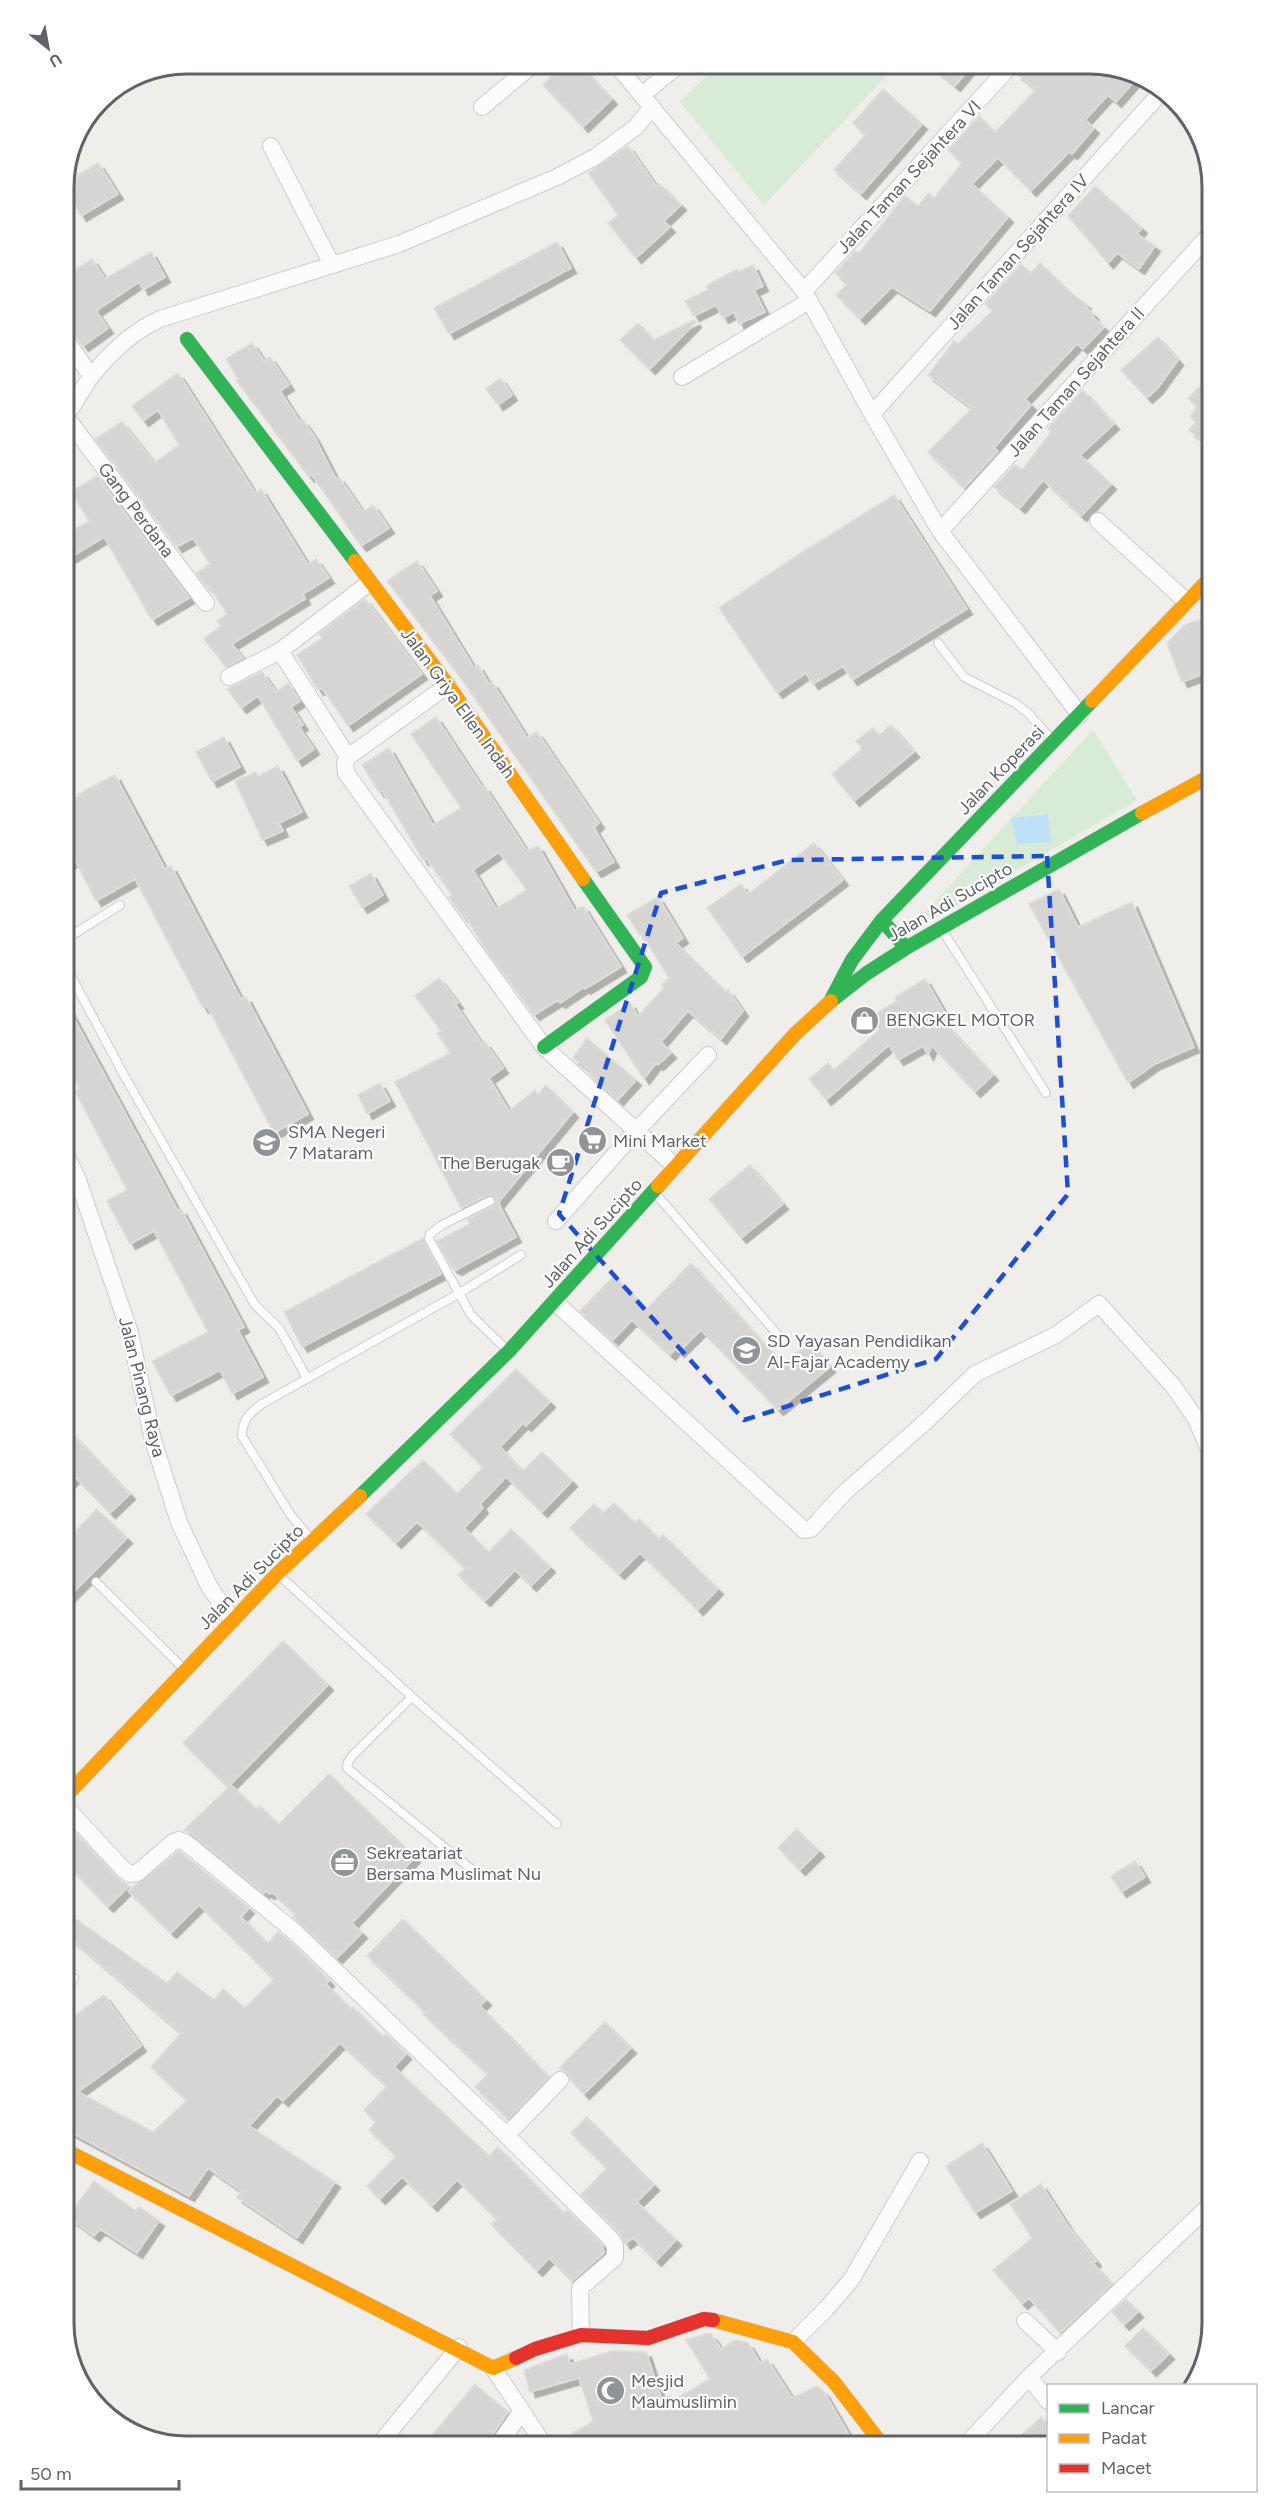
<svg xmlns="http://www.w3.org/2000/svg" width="1275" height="2510" font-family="Figtree,sans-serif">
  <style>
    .green { fill: #d8ebd6 }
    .water { fill: #bfe0f9 }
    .building { fill: #d6d5d3; stroke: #deddd9; stroke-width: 1.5; fill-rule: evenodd; filter: url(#shadow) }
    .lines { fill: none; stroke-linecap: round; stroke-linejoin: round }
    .lane-casing { stroke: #cbcccc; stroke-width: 10 }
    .street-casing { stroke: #cbcccc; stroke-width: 18 }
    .fast-casing { stroke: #cacacb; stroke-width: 15 }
    .slow-casing { stroke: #cacacb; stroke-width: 15 }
    .jam-casing { stroke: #cacacb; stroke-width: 15 }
    .lane { stroke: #fdfcfc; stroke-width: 8 }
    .street { stroke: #fdfcfc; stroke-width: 16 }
    .fast { stroke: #30b455; stroke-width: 14 }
    .slow { stroke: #ff9f0a; stroke-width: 14 }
    .jam { stroke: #e5322d; stroke-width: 14 }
    .marked { fill: none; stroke: #1d4ed8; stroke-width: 4.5; stroke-dasharray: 12 8; stroke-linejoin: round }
    .labels { text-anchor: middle; stroke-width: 4.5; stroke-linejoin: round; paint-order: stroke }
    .street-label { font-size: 18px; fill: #5f6368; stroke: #fff }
    .poi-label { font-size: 18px; fill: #5f6368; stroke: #fff; text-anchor: start }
    .rim { fill: none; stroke: #5f6368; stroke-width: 3 }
  </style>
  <defs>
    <filter id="shadow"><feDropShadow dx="5.5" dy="5.5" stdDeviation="0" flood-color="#0004"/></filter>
  </defs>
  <rect width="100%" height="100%" fill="#efeeea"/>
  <path class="green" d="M 720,63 L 899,63 L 764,205 L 680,102 Z
    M 1093,730 L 1137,800 L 902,937 Z"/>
  <path class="water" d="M 1048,814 L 1051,842 L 1017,844 L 1011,818 Z"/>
  <path class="building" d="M 565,63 L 578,63 L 612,99 L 583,127 L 543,85 Z
    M 927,63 L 974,63 L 955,86 Z
    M 1026,63 L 1097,63 L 1137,78 L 1116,102 L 1108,95 L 1085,120 L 1094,128 L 1072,154 L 1069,152 L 1031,191 L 998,158 L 972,184 L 1008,217 L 930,311 L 892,287 L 860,319 L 836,295 L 848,283 L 835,273 L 855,251 L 859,253 L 905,196 L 918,206 L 929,193 L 934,198 L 962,163 L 948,150 L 979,116 L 995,132 L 1036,90 L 1017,74 Z
    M 883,89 L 922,124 L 861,194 L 834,170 L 865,135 L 853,123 Z
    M 628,146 L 657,187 L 660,184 L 681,205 L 664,221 L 670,227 L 636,258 L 608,223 L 618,215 L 588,173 Z
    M 98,163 L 118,194 L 81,216 L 63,184 Z
    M 1095,186 L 1142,228 L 1137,234 L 1155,246 L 1139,269 L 1117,253 L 1108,263 L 1068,216 Z
    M 557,242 L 571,268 L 449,334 L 434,308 Z
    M 151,252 L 165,277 L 143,290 L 139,282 L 96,311 L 108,328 L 83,346 L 71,330 L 63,326 L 63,277 L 92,259 L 105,279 Z
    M 1040,263 L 1071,293 L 1086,304 L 1085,306 L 1094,315 L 1093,317 L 1104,327 L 1083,349 L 1077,344 L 1025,399 L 1031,405 L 994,448 L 998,451 L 964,488 L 928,452 L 972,408 L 928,375 L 954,341 L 958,344 L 992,311 L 985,304 L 1021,264 L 1031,273 Z
    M 753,265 L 763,286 L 754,290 L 765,312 L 739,324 L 734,312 L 723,318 L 716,305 L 694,316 L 685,301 L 708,290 L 706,286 L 737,269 L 738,272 Z
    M 694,320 L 696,322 L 650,369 L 620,340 L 638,323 L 654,340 Z
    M 1158,337 L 1178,360 L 1157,389 L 1147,398 L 1121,370 Z
    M 252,343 L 264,361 L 270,357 L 289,385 L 280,391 L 300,422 L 303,420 L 315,438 L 336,479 L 339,477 L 363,512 L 373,505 L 389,528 L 361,546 L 312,475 L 309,477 L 236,380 L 238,379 L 226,359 Z
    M 178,373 L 255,493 L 261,489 L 308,565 L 316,559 L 329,578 L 303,594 L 305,599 L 232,644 L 243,658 L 226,667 L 204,639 L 221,626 L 217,621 L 227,614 L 209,586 L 207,587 L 196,573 L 210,564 L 193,538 L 177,547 L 95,439 L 122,422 L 154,463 L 179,445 L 158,410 L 143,421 L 132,406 Z
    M 1212,375 L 1212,448 L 1189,430 L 1196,422 L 1190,417 L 1197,407 L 1188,398 Z
    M 500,378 L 512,395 L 498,405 L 486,389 Z
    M 1083,390 L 1114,424 L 1080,455 L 1111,484 L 1081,516 L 1043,480 L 1020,508 L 994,487 L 1015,465 L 1022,470 L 1051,432 L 1048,428 Z
    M 97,476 L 189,598 L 152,620 L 104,537 L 63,562 L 63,537 L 89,521 L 71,492 Z
    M 894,495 L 967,609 L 852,680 L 843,666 L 813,684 L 806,673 L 777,693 L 719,608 L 801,553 Z
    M 417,561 L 437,591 L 430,596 L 474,668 L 478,665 L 489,684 L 492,682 L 527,738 L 537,732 L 599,823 L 594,828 L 614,862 L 596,872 L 460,677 L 387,581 Z
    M 365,599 L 422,674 L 348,726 L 322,688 L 318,690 L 297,655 L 322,638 L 319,634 Z
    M 1212,615 L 1212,671 L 1182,682 L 1167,643 L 1185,625 Z
    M 262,672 L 276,692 L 288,683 L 300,701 L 291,707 L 303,725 L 299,727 L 314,749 L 297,761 L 258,696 L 241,708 L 227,689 Z
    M 436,717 L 482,787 L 484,786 L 527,851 L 538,846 L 575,911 L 583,906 L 621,967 L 585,989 L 584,987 L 560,1003 L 558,1000 L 534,1015 L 484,947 L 465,915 L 463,917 L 449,897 L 452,895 L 426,858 L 423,860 L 382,790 L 379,792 L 362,765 L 389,748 L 433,825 L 461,808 L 411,734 ZM 499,852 L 527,890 L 496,909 L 473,870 Z
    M 891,725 L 914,752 L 854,801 L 832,774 L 862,749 L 856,741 L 873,728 L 879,735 Z
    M 224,737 L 240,767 L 212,782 L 196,752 Z
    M 278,766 L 302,812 L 279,823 L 283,831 L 262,840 L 235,781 L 256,772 L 258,776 Z
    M 115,775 L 165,869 L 171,866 L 241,999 L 246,997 L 308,1114 L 274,1133 L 207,1006 L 203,1008 L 135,879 L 96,901 L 75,860 L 63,867 L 63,805 L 79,796 L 78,794 Z
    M 814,843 L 843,880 L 742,957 L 707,908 L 741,884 L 748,894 Z
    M 371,873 L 383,895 L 362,908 L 349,886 Z
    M 1059,889 L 1078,927 L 1132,902 L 1194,1047 L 1155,1064 L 1128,1083 L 1029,904 Z
    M 658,897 L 683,938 L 676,943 L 726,992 L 728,990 L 743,1011 L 721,1039 L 688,1011 L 661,1042 L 671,1053 L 658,1065 L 656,1063 L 644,1079 L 605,1020 L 630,1003 L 638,1016 L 664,988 L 662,985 L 669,978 L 642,934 L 640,935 L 627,915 Z
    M 439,978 L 458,1003 L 455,1004 L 482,1044 L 485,1042 L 503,1068 L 489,1078 L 509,1111 L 535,1090 L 538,1095 L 546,1085 L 573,1112 L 498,1203 L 516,1237 L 456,1270 L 454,1267 L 452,1268 L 437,1241 L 470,1224 L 467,1219 L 493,1206 L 496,1199 L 493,1195 L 488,1195 L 461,1208 L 395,1082 L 450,1053 L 437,1033 L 441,1031 L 415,996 Z
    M 925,979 L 947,1017 L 944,1022 L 993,1075 L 975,1092 L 932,1046 L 928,1055 L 923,1046 L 898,1060 L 889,1045 L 826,1100 L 809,1079 L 828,1063 L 834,1070 L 879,1030 L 871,1017 L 897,1001 L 895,997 Z
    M 63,998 L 178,1211 L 181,1209 L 244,1327 L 238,1330 L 263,1377 L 232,1394 L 220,1370 L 171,1396 L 152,1361 L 208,1332 L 154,1231 L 130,1244 L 107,1201 L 127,1190 L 75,1091 L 79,1088 L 63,1059 Z
    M 587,1038 L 636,1080 L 618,1100 L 589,1074 L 592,1072 L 573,1058 Z
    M 380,1083 L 390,1101 L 367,1114 L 358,1095 Z
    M 750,1165 L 783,1204 L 741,1238 L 709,1199 Z
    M 423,1238 L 441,1274 L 302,1347 L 284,1312 Z
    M 691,1263 L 783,1365 L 809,1342 L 830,1367 L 778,1410 L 701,1330 L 679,1352 L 675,1349 L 670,1355 L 632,1320 L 613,1340 L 580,1311 L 614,1276 L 647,1309 Z
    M 516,1369 L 550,1402 L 526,1426 L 523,1423 L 500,1447 L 523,1471 L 542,1452 L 572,1481 L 542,1512 L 506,1477 L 480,1504 L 483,1508 L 464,1528 L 489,1552 L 511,1529 L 550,1567 L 531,1586 L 515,1570 L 485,1601 L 458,1575 L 465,1568 L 417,1522 L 396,1543 L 366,1514 L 423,1460 L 457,1494 L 483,1467 L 450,1434 Z
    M 63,1424 L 130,1494 L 110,1513 L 75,1477 L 63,1489 Z
    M 614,1503 L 635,1523 L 639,1519 L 659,1539 L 663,1535 L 718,1589 L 698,1610 L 640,1553 L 619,1574 L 570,1528 L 594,1504 L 603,1513 Z
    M 97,1509 L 127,1538 L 63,1603 L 63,1544 Z
    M 283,1641 L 328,1685 L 228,1787 L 183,1743 Z
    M 329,1774 L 415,1857 L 352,1923 L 362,1933 L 337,1958 L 293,1917 L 295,1914 L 272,1892 L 269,1894 L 266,1891 L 264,1893 L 192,1834 L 184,1830 L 231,1785 L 257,1809 L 260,1806 L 279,1824 Z
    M 63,1820 L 116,1877 L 129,1886 L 108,1907 L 63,1861 Z
    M 796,1829 L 819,1851 L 800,1870 L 778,1848 Z
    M 179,1851 L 249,1908 L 241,1917 L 268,1943 L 278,1932 L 288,1940 L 322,1973 L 329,1981 L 326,1984 L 351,2009 L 353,2007 L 383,2037 L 386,2034 L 406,2054 L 394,2067 L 489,2156 L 498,2147 L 564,2213 L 567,2210 L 602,2245 L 604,2253 L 572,2281 L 549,2258 L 537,2271 L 491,2224 L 497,2219 L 457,2180 L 432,2206 L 402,2177 L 380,2199 L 367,2186 L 396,2156 L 369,2130 L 376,2122 L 364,2110 L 387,2086 L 340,2043 L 283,2101 L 277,2096 L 249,2126 L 335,2182 L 297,2238 L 237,2197 L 241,2191 L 208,2168 L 189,2196 L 63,2128 L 63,2024 L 104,1995 L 141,2046 L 78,2092 L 153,2132 L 187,2100 L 151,2067 L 181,2033 L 63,1932 L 63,1924 L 70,1915 L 167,1983 L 177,1972 L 214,2000 L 223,1989 L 245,2008 L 274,1979 L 199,1905 L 171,1933 L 128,1891 Z
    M 1135,1861 L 1145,1877 L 1121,1892 L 1111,1876 Z
    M 403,1919 L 486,2000 L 480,2006 L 549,2077 L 508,2119 L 475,2087 L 488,2074 L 423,2014 L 425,2012 L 367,1956 Z
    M 605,2022 L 631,2048 L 584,2094 L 570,2079 L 568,2073 L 559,2068 Z
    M 587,2117 L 654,2185 L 637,2202 L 676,2240 L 656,2261 L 633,2238 L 625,2244 L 618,2231 L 581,2195 L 607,2168 L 571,2133 Z
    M 982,2143 L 1012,2191 L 975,2213 L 946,2166 Z
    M 94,2181 L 136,2211 L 139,2207 L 159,2221 L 137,2253 L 100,2229 L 94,2236 L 68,2217 Z
    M 1041,2184 L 1068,2226 L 1096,2261 L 1093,2263 L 1112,2284 L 1060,2333 L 1029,2298 L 1022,2304 L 993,2270 L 1032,2238 L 1010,2204 Z
    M 1126,2299 L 1138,2312 L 1124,2325 L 1112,2312 Z
    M 1143,2328 L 1169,2354 L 1151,2371 L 1125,2346 Z
    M 706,2334 L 711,2334 L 721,2349 L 735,2340 L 748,2343 L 760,2363 L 767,2359 L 792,2398 L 817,2386 L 824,2392 L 856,2447 L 555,2447 L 555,2444 L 593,2421 L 579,2378 L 530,2392 L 524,2370 L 567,2354 L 570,2364 L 612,2351 L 646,2352 L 662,2400 L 669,2396 L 672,2401 L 710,2379 L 686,2340 Z
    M 475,2384 L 508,2412 L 489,2440 L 483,2447 L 422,2447 Z
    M 1041,2417 L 1048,2425 L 1048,2447 L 1030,2447 L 1020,2436 Z"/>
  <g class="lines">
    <defs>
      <path id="lane" d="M 938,643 L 964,677 L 1015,703 L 1028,713 L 1053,741
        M 944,933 L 1046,1093
        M 63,941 L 120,905
        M 63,961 L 125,1077 L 255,1305 L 279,1328 L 307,1378
        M 656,1194 L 784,1342
        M 490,1201 L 442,1225 L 430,1234 L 429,1239 L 471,1315 L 504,1347
        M 310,1538 L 290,1514 L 242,1436 C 242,1421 249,1414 260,1405 L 458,1294 L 521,1255
        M 280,1576 L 412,1697 L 557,1824
        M 96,1582 L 181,1666
        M 412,1697 L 353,1755 L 348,1762 L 347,1768 L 471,1869
        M 63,1998 L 74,1978"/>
      <path id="street" d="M 615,63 L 804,291 L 872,414 L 940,531 L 1080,715
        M 642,95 L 681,63
        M 482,107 L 535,63
        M 271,146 L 332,265
        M 804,291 L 1013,63
        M 91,376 C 111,353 131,332 160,319 L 399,244 L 557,177 L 595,157 L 636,127 L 652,107
        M 682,377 L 809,301
        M 872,414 L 1164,89
        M 66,417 L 206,603
        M 63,421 L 91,376 L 63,336
        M 1098,521 L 1187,602
        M 940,531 L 1212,232
        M 280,651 L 348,757
        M 229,677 L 280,651 L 369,583
        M 348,757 L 345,763 L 346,773 L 544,1047 L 676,1167
        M 348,757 L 448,685
        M 63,1148 L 78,1180 L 130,1333 L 153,1440 L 179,1522 L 209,1586 L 232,1620
        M 63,1186 L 78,1180
        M 556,1221 L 635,1132 L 708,1055
        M 555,1302 L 804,1530 L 811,1529 L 844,1493 L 923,1424 L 975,1374 L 1056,1335 L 1099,1304 L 1174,1387 L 1196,1419 L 1212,1456
        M 63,1804 L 124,1870 L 130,1874 L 137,1873 L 173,1842 L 179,1840 L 185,1842 L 295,1932 L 494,2123 L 610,2238 L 615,2245 L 615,2258 L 580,2288 L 581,2335
        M 507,2135 L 560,2080
        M 1025,2321 L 1058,2352
        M 793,2342 L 826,2309 L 851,2280 L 920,2161
        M 493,2368 L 522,2411 L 497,2447
        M 1029,2377 L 1048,2401
        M 522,2411 L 545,2447
        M 377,2447 L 459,2347
        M 964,2447 L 1029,2377 L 1212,2203"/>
      <path id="fast" d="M 187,339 L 355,561
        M 882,920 L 906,948
        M 832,998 L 852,960 L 882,920 L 1092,701
        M 831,1001 L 867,973 L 906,948 L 1142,813
        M 544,1047 L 641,977 L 645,967 L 583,879
        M 360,1496 L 509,1351 L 658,1186"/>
      <path id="slow" d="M 355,561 L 448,685 L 583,879
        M 1092,701 L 1212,576
        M 1142,813 L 1212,775
        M 658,1186 L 795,1034 L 831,1001
        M 63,1799 L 278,1573 L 360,1496
        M 63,2149 L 493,2368 L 516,2358
        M 713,2320 L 793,2342 L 834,2382 L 884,2447"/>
      <path id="jam" d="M 516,2358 L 535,2349 L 581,2335 L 648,2338 L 704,2319 L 713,2320"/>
    </defs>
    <use href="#lane" class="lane-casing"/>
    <use href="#street" class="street-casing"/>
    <use href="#fast" class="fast-casing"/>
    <use href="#slow" class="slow-casing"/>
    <use href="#jam" class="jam-casing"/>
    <use href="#lane" class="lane"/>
    <use href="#street" class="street"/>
    <use href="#fast" class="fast"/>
    <use href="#slow" class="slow"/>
    <use href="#jam" class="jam"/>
  </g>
  <path class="marked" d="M 1047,856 L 1068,1194 L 936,1359 L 744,1420 L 559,1214 L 661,893 L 788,860 Z"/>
  <defs>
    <symbol id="shop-disc" viewBox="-11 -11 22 22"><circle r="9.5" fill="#919496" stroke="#fff"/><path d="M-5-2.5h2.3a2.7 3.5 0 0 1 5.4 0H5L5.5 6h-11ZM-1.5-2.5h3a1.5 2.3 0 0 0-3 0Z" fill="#fff"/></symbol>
    <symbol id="supermarket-disc" viewBox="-11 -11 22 22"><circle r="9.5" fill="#919496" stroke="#fff"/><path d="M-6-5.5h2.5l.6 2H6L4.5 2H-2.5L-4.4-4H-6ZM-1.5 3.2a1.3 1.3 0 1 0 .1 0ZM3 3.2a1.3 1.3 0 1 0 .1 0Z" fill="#fff"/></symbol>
    <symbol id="school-disc" viewBox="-11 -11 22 22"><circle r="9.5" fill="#919496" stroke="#fff"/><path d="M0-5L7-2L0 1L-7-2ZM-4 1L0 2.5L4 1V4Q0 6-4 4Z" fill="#fff"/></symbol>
    <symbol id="cafe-disc" viewBox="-11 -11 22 22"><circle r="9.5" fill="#919496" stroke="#fff"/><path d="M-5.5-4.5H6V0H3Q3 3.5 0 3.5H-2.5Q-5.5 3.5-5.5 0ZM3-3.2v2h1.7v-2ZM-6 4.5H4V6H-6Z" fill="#fff"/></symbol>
    <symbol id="office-disc" viewBox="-11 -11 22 22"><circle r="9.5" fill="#919496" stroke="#fff"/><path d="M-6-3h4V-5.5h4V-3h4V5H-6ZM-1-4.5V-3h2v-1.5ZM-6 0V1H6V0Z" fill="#fff"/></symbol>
    <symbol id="mosque-disc" viewBox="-11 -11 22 22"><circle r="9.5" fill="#919496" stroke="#fff"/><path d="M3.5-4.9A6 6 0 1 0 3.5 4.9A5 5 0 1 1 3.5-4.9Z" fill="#fff"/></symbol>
  </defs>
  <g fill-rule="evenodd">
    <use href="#shop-disc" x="848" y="1004" width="33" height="33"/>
    <use href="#supermarket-disc" x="576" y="1124" width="33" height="33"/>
    <use href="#school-disc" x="250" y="1126" width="33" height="33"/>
    <use href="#cafe-disc" x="544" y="1146" width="33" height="33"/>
    <use href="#school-disc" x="730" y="1334" width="33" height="33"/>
    <use href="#office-disc" x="328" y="1846" width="33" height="33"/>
    <use href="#mosque-disc" x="594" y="2374" width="33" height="33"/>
  </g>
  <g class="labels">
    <g class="street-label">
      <text transform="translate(909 177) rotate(-47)" y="6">Jalan Taman Sejahtera VI</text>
      <text transform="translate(1018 252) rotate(-48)" y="6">Jalan Taman Sejahtera IV</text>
      <text transform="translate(1076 382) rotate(-48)" y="6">Jalan Taman Sejahtera II</text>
      <text transform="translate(136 510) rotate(53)" y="6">Gang Perdana</text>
      <text transform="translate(458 703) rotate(54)" y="6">Jalan Griya Ellen Indah</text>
      <text transform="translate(1001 770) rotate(-46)" y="6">Jalan Koperasi</text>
      <text transform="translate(950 902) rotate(-30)" y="6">Jalan Adi Sucipto</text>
      <text transform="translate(592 1233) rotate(-48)" y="6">Jalan Adi Sucipto</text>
      <text transform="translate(142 1387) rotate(76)" y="6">Jalan Pinang Raya</text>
      <text transform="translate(251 1577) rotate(-45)" y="6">Jalan Adi Sucipto</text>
    </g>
    <g class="poi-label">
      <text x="886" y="1026">BENGKEL MOTOR</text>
      <text x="288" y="1138">SMA Negeri<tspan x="288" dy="21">7 Mataram</tspan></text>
      <text x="613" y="1147">Mini Market</text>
      <text x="540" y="1169" text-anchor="end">The Berugak</text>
      <text x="767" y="1347">SD Yayasan Pendidikan<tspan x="767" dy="21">Al-Fajar Academy</tspan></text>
      <text x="366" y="1859">Sekreatariat<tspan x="366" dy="21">Bersama Muslimat Nu</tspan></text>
      <text x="631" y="2387">Mesjid<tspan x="631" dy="21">Maumuslimin</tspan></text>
    </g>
  </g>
  <path d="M0 0H1275V2510H0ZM187 74H1089A113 113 0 0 1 1202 187V2323A113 113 0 0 1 1089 2436H187A113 113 0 0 1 74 2323V187A113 113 0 0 1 187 74Z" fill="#fff" fill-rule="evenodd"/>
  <path class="rim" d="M187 74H1089A113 113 0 0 1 1202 187V2323A113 113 0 0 1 1089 2436H187A113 113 0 0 1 74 2323V187A113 113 0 0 1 187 74Z"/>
  <rect x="1047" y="2384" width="210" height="108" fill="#ffffff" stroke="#bfc1c3" stroke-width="1.5"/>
  <rect x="1059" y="2404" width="30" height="9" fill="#30b455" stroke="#bfc1c3" stroke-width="1.5"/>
  <text x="1101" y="2414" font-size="18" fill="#5f6368">Lancar</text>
  <rect x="1059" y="2434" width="30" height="9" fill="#ff9f0a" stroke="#bfc1c3" stroke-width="1.5"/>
  <text x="1101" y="2444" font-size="18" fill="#5f6368">Padat</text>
  <rect x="1059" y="2464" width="30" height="9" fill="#e5322d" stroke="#bfc1c3" stroke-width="1.5"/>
  <text x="1101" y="2474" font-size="18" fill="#5f6368">Macet</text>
  <g transform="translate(48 48) rotate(149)" stroke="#ffffff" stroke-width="4.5" paint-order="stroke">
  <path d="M0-4.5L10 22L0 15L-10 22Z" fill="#5f6368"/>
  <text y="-9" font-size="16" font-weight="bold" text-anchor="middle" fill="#5f6368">U</text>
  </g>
  <path d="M21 2480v9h158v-9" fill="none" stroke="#5f6368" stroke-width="3"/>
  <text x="30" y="2480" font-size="18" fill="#5f6368" stroke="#ffffff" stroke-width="4.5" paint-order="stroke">50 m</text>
</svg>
